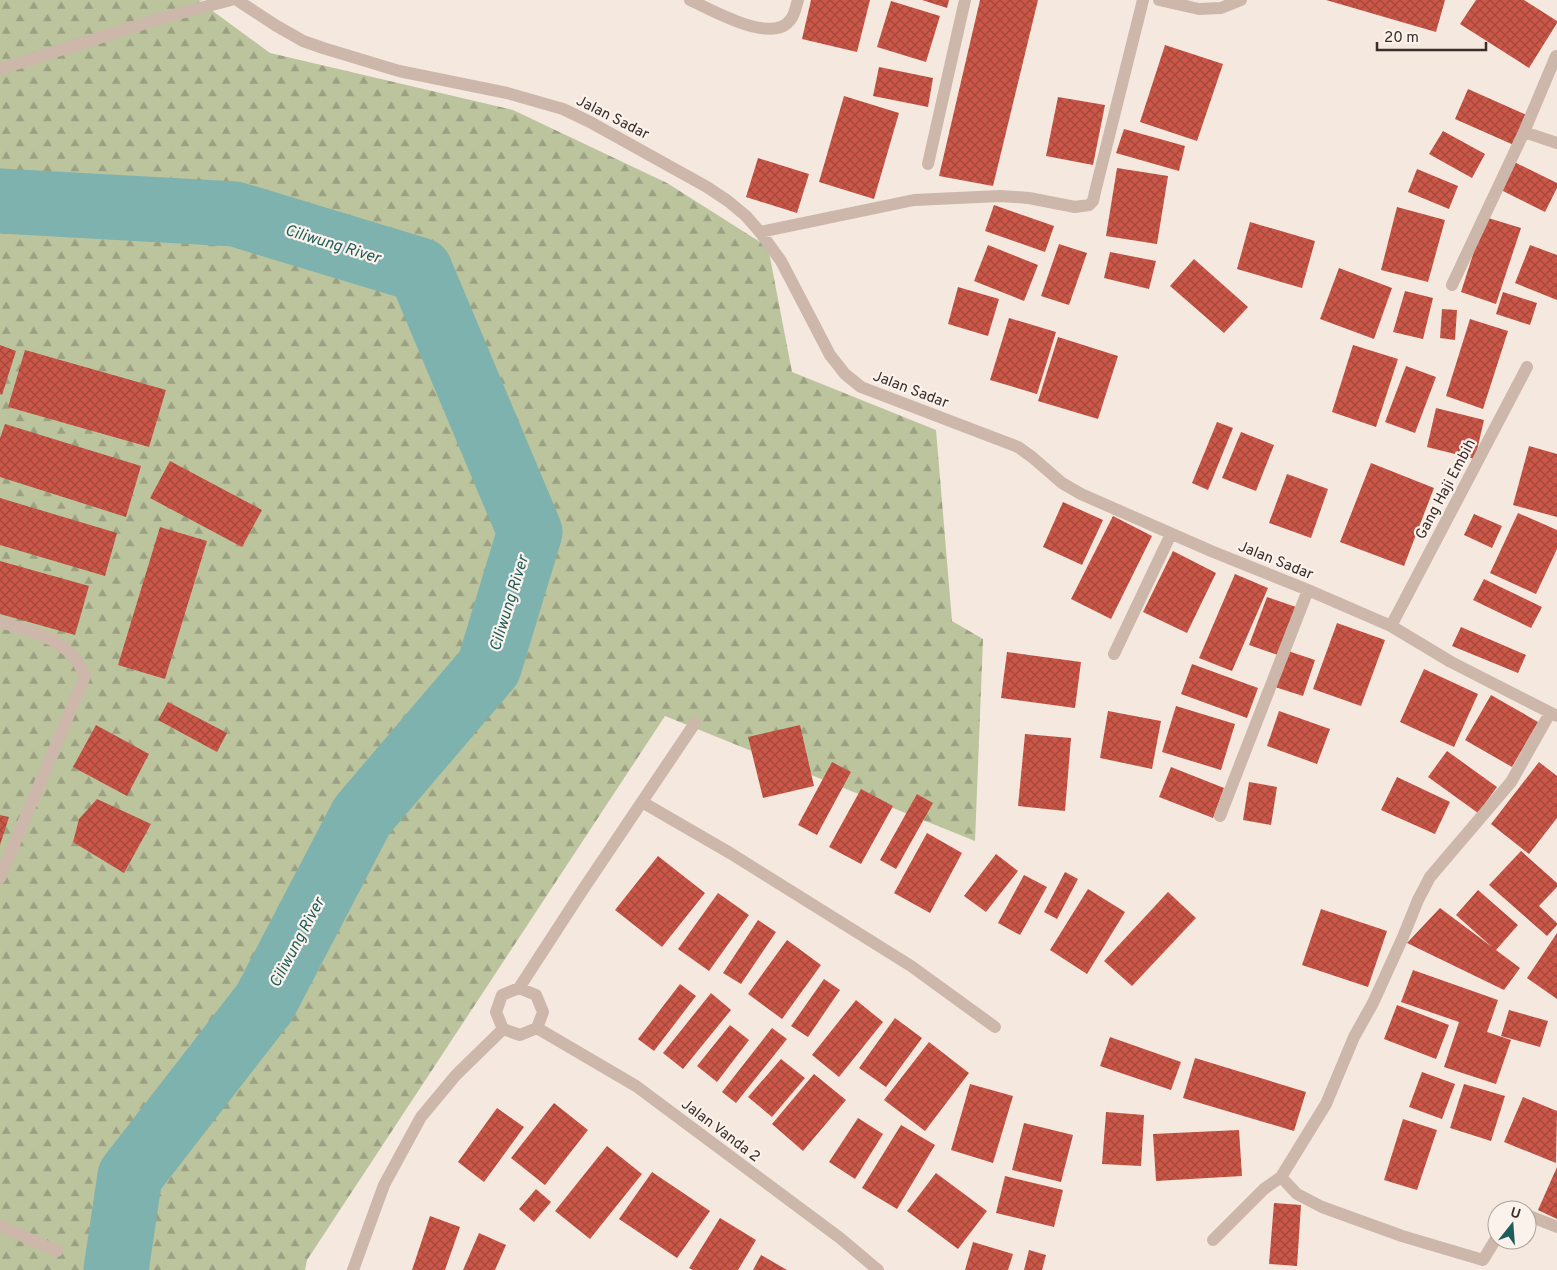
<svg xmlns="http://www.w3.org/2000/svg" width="1557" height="1270" font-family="Overpass,sans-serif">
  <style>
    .forest { fill: url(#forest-firs) }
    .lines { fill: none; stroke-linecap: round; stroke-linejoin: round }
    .river { stroke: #7db2ae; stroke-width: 65 }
    .building { fill: url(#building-cross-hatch) }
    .minor { stroke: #cdb6aa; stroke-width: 12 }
    .labels { text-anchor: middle; stroke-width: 4.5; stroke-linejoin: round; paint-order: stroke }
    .street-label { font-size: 15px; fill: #3a2d2a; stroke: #fbf2ec }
    .water-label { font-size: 16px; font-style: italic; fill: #1e5e5a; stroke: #fbf2ec }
  </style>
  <defs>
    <pattern id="forest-firs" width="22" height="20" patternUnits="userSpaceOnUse" patternTransform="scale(1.25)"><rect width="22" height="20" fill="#bcc49e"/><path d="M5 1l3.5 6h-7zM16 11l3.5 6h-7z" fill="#9aa081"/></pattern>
    <pattern id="building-cross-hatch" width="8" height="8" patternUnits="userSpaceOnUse" patternTransform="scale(1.25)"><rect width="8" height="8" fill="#ca5748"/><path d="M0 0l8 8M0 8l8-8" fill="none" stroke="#a5483c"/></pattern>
  </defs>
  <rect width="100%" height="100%" fill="#f4e8df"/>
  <path class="forest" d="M 0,0 L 203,0 L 199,1 L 270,53 L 513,110 L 667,183 L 768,247 L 792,372 L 936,430 L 952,621 L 983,639 L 975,841 L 665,716 L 307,1260 L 305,1270 L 0,1270 Z"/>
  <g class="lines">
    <path class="river" d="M 0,201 L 235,214 L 420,270 L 530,532 L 489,667 L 362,816 L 265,1002 L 130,1176 L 116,1270"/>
  </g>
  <path class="building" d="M 811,0 L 870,0 L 857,52 L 802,39 Z
    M 922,0 L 949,0 L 947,8 Z
    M 980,0 L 1038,0 L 993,186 L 939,176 Z
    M 1326,0 L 1445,0 L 1436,32 Z
    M 1476,0 L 1524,0 L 1557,21 L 1557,23 L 1529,68 L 1460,24 Z
    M 891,1 L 940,16 L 926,62 L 877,47 Z
    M 1165,45 L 1223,64 L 1197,141 L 1140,122 Z
    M 879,67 L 933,78 L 928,107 L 873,96 Z
    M 1468,89 L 1529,116 L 1516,146 L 1455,119 Z
    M 844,96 L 899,113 L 874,199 L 819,182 Z
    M 1058,97 L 1105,105 L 1093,165 L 1046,156 Z
    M 1124,129 L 1185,146 L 1179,171 L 1116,153 Z
    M 1443,131 L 1485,154 L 1472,178 L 1429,154 Z
    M 758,158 L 809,174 L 797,213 L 746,197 Z
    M 1512,161 L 1557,183 L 1557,188 L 1545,212 L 1499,189 Z
    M 1117,168 L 1168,176 L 1157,244 L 1106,236 Z
    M 1417,169 L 1458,186 L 1449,209 L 1408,192 Z
    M 994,205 L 1054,226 L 1045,252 L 985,231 Z
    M 1397,207 L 1445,220 L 1428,282 L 1381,270 Z
    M 1485,217 L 1521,228 L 1496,304 L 1461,292 Z
    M 1250,222 L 1315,241 L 1302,288 L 1237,269 Z
    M 1059,244 L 1087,253 L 1069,305 L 1041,296 Z
    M 988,245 L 1038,265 L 1024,301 L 974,281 Z
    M 1530,245 L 1557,255 L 1557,300 L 1515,283 Z
    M 1110,252 L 1156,261 L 1149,289 L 1104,278 Z
    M 1194,259 L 1248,307 L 1224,333 L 1170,286 Z
    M 1339,268 L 1392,288 L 1374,339 L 1320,319 Z
    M 958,287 L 999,299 L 988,336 L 948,324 Z
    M 1405,291 L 1433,298 L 1423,339 L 1393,332 Z
    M 1503,292 L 1537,303 L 1530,325 L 1496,314 Z
    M 1442,309 L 1457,310 L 1455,340 L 1440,338 Z
    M 1009,318 L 1056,332 L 1037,394 L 990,380 Z
    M 1470,319 L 1508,331 L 1483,409 L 1446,396 Z
    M 1058,337 L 1118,356 L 1098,419 L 1038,401 Z
    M 0,345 L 16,351 L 2,395 L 0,394 Z
    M 1353,345 L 1398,359 L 1376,427 L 1332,412 Z
    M 25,350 L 166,390 L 149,447 L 8,407 Z
    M 1406,366 L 1436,377 L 1415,433 L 1385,422 Z
    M 1436,408 L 1484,420 L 1475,459 L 1427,447 Z
    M 1217,422 L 1233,428 L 1208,490 L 1192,483 Z
    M 5,424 L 141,466 L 126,517 L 0,477 L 0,438 Z
    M 1241,432 L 1274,445 L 1256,491 L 1222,478 Z
    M 1529,446 L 1557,454 L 1557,517 L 1513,505 Z
    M 170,461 L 262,510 L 242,547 L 150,498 Z
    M 1371,463 L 1434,488 L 1404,566 L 1340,542 Z
    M 1287,474 L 1328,489 L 1311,538 L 1269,523 Z
    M 0,498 L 117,533 L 105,576 L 0,545 Z
    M 1063,502 L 1103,520 L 1082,565 L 1043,547 Z
    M 1518,513 L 1557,530 L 1557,549 L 1536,594 L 1490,573 Z
    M 1474,514 L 1502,526 L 1492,548 L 1464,535 Z
    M 1113,516 L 1152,536 L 1111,619 L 1071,599 Z
    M 160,527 L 207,541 L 165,679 L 118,665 Z
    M 1173,551 L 1216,573 L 1187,633 L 1143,612 Z
    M 0,561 L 89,586 L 75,635 L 0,614 Z
    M 1235,574 L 1268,588 L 1232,671 L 1199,658 Z
    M 1484,579 L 1542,607 L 1531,628 L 1473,600 Z
    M 1267,597 L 1296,607 L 1278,655 L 1249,645 Z
    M 1337,623 L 1385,640 L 1361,706 L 1313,689 Z
    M 1461,627 L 1526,655 L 1518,673 L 1452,646 Z
    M 1288,651 L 1315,660 L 1303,696 L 1275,687 Z
    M 1007,652 L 1081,662 L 1075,708 L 1001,698 Z
    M 1192,664 L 1258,688 L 1247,718 L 1181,694 Z
    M 1424,669 L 1478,694 L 1454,747 L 1400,722 Z
    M 1491,695 L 1538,722 L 1512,767 L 1465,740 Z
    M 168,702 L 227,733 L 217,752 L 158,720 Z
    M 1176,706 L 1235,724 L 1221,770 L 1162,752 Z
    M 1108,711 L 1161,721 L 1152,769 L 1100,758 Z
    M 1279,711 L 1330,729 L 1317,764 L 1267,746 Z
    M 96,725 L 149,754 L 127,796 L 73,767 Z
    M 800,725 L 814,786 L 763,798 L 748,737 Z
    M 1025,734 L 1071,738 L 1065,811 L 1018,806 Z
    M 1447,751 L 1497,787 L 1478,813 L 1428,777 Z
    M 832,762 L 851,772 L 817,835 L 798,825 Z
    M 1539,762 L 1557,776 L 1557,818 L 1529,854 L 1491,824 Z
    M 1171,767 L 1224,788 L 1213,818 L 1159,797 Z
    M 1397,777 L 1450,802 L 1435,834 L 1381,810 Z
    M 1249,782 L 1277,787 L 1271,825 L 1243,820 Z
    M 861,789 L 893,806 L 861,864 L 829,847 Z
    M 917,794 L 933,803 L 896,869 L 880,860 Z
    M 97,799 L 151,824 L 124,873 L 73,842 L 79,819 Z
    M 0,815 L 9,817 L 0,845 Z
    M 927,833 L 962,853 L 930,913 L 894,893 Z
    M 1521,851 L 1557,883 L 1557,887 L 1539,906 L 1557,923 L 1557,925 L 1547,936 L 1489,885 Z
    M 996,854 L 1018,871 L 986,912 L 964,896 Z
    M 658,856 L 705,893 L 662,947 L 615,910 Z
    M 1065,872 L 1078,879 L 1057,919 L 1044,912 Z
    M 1024,875 L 1047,887 L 1020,935 L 998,923 Z
    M 1088,889 L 1125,912 L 1087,974 L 1050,950 Z
    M 1478,890 L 1518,925 L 1496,950 L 1520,968 L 1504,990 L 1407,943 L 1440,908 L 1492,947 L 1456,915 Z
    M 1168,892 L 1196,918 L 1132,986 L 1104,961 Z
    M 718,893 L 749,915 L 709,971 L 678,949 Z
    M 1321,909 L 1387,931 L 1368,987 L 1302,965 Z
    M 758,920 L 776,932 L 741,984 L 723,973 Z
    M 1557,933 L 1557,999 L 1527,978 Z
    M 787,940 L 821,965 L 782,1019 L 748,994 Z
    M 1413,970 L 1498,1000 L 1487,1032 L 1511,1040 L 1496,1084 L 1444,1067 L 1459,1022 L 1401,1002 Z
    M 824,979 L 840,990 L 808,1037 L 791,1026 Z
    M 680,984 L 696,996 L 654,1051 L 638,1039 Z
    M 711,993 L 731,1010 L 683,1069 L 663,1053 Z
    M 856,1000 L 883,1022 L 839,1077 L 812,1055 Z
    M 1397,1005 L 1449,1025 L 1436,1059 L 1384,1039 Z
    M 1509,1010 L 1548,1021 L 1540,1047 L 1501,1036 Z
    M 895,1018 L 922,1038 L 886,1087 L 859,1068 Z
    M 730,1025 L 749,1040 L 717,1082 L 697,1066 Z
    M 772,1028 L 787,1039 L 736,1103 L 722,1092 Z
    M 1110,1037 L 1181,1062 L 1171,1090 L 1100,1066 Z
    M 929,1042 L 969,1073 L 925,1131 L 884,1100 Z
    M 1195,1058 L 1306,1092 L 1294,1131 L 1183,1098 Z
    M 781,1059 L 805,1078 L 772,1117 L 748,1097 Z
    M 1422,1072 L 1455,1084 L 1442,1119 L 1409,1107 Z
    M 814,1074 L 846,1100 L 803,1151 L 772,1124 Z
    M 970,1084 L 1013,1096 L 993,1163 L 951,1150 Z
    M 1464,1084 L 1505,1096 L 1491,1141 L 1450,1128 Z
    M 1523,1097 L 1557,1111 L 1556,1163 L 1504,1142 Z
    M 554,1103 L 588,1130 L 545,1185 L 511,1158 Z
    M 497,1108 L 524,1127 L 484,1182 L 458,1162 Z
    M 1106,1112 L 1144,1115 L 1141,1166 L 1102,1164 Z
    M 858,1118 L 883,1134 L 855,1179 L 829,1162 Z
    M 1403,1119 L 1437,1130 L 1417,1190 L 1384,1180 Z
    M 1024,1123 L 1073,1135 L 1061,1182 L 1012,1170 Z
    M 901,1125 L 935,1145 L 897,1209 L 862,1188 Z
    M 1239,1130 L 1242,1176 L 1156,1181 L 1153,1134 Z
    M 607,1146 L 642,1174 L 590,1239 L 555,1211 Z
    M 1557,1167 L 1557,1219 L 1538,1210 Z
    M 652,1172 L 710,1211 L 677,1258 L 619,1219 Z
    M 936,1173 L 987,1211 L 958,1249 L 907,1211 Z
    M 1005,1176 L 1063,1190 L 1054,1227 L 996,1213 Z
    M 536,1189 L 551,1202 L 534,1222 L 519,1209 Z
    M 1274,1203 L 1301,1205 L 1297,1266 L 1269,1264 Z
    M 430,1216 L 460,1227 L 445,1270 L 412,1270 Z
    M 720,1218 L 756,1240 L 738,1270 L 693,1270 L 689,1268 Z
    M 479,1233 L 506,1245 L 495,1270 L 463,1270 Z
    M 973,1242 L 1013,1254 L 1008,1270 L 965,1270 Z
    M 1029,1250 L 1046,1255 L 1042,1270 L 1024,1270 Z
    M 761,1255 L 787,1270 L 753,1270 Z"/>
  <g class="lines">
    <path class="minor" d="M 237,0 L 275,25 L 303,41 L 323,48 L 399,71 L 507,93 L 563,109 L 590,122 L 707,187 L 728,201 L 746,216 L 760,232 L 781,261 L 830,355 L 845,374 L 861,387 L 1018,447 L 1032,457 L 1062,483 L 1081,494 L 1211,551 L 1308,590 L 1391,626 L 1451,662 L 1557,716
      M 690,0 C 713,10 773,46 791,19 C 795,14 796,6 798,0
      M 1159,0 L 1199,9 L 1221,8 L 1241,0
      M 0,69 L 162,18 L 231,0
      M 1524,132 L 1557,143
      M 928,164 L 965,0
      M 760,232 L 914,200 L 1000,196 L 1029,198 L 1075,207 L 1089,205 L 1093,201 L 1096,188 L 1143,0
      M 1452,285 L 1524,132 L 1556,56
      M 0,622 C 26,630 56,636 75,658 C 79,663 82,670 85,676 L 0,878
      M 1391,626 L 1527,367
      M 1114,654 L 1171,534
      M 642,802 L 730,853 L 911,966 L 995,1027
      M 1220,816 L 1308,590
      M 519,988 L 582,891 L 695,723
      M 519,988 L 536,995 L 543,1012 L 537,1028 L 520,1035 L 503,1029 L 496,1012 L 502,995 Z
      M 537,1028 L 636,1086 L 840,1238 L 878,1270
      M 1281,1177 L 1297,1194 L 1322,1207 L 1402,1236 L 1483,1260 L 1497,1237
      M 1527,1215 L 1557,1227
      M 0,1226 L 57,1251
      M 1213,1240 L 1264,1189 L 1281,1177 L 1326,1104 L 1354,1037 L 1373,1003 L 1403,937 L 1418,900 L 1430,877 L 1511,782 L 1550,713
      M 353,1270 L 384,1185 L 421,1117 L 456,1075 L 503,1029"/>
  </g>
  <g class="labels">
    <g class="street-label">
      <text transform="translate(613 117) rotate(27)" y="5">Jalan Sadar</text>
      <text transform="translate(911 389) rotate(21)" y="5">Jalan Sadar</text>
      <text transform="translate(1445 489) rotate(-62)" y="5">Gang Haji Embih</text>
      <text transform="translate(1276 560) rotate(22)" y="5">Jalan Sadar</text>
      <text transform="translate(721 1130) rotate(37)" y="5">Jalan Vanda 2</text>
    </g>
    <g class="water-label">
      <text transform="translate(333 243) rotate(17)" y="6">Ciliwung River</text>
      <text transform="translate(508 603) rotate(-73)" y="6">Ciliwung River</text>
      <text transform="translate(296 942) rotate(-62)" y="6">Ciliwung River</text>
    </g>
  </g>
  <g transform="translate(1512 1225) rotate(17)"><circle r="24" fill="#fbf2ec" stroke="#aea39e"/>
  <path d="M0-4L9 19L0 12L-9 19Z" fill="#1e5e5a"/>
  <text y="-8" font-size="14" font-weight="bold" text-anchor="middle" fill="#3a2d2a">U</text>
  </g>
  <path d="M1377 42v8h109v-8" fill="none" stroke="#3a2d2a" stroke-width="2.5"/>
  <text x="1384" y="42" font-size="15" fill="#3a2d2a" stroke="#fbf2ec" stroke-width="4" paint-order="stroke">20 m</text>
</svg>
